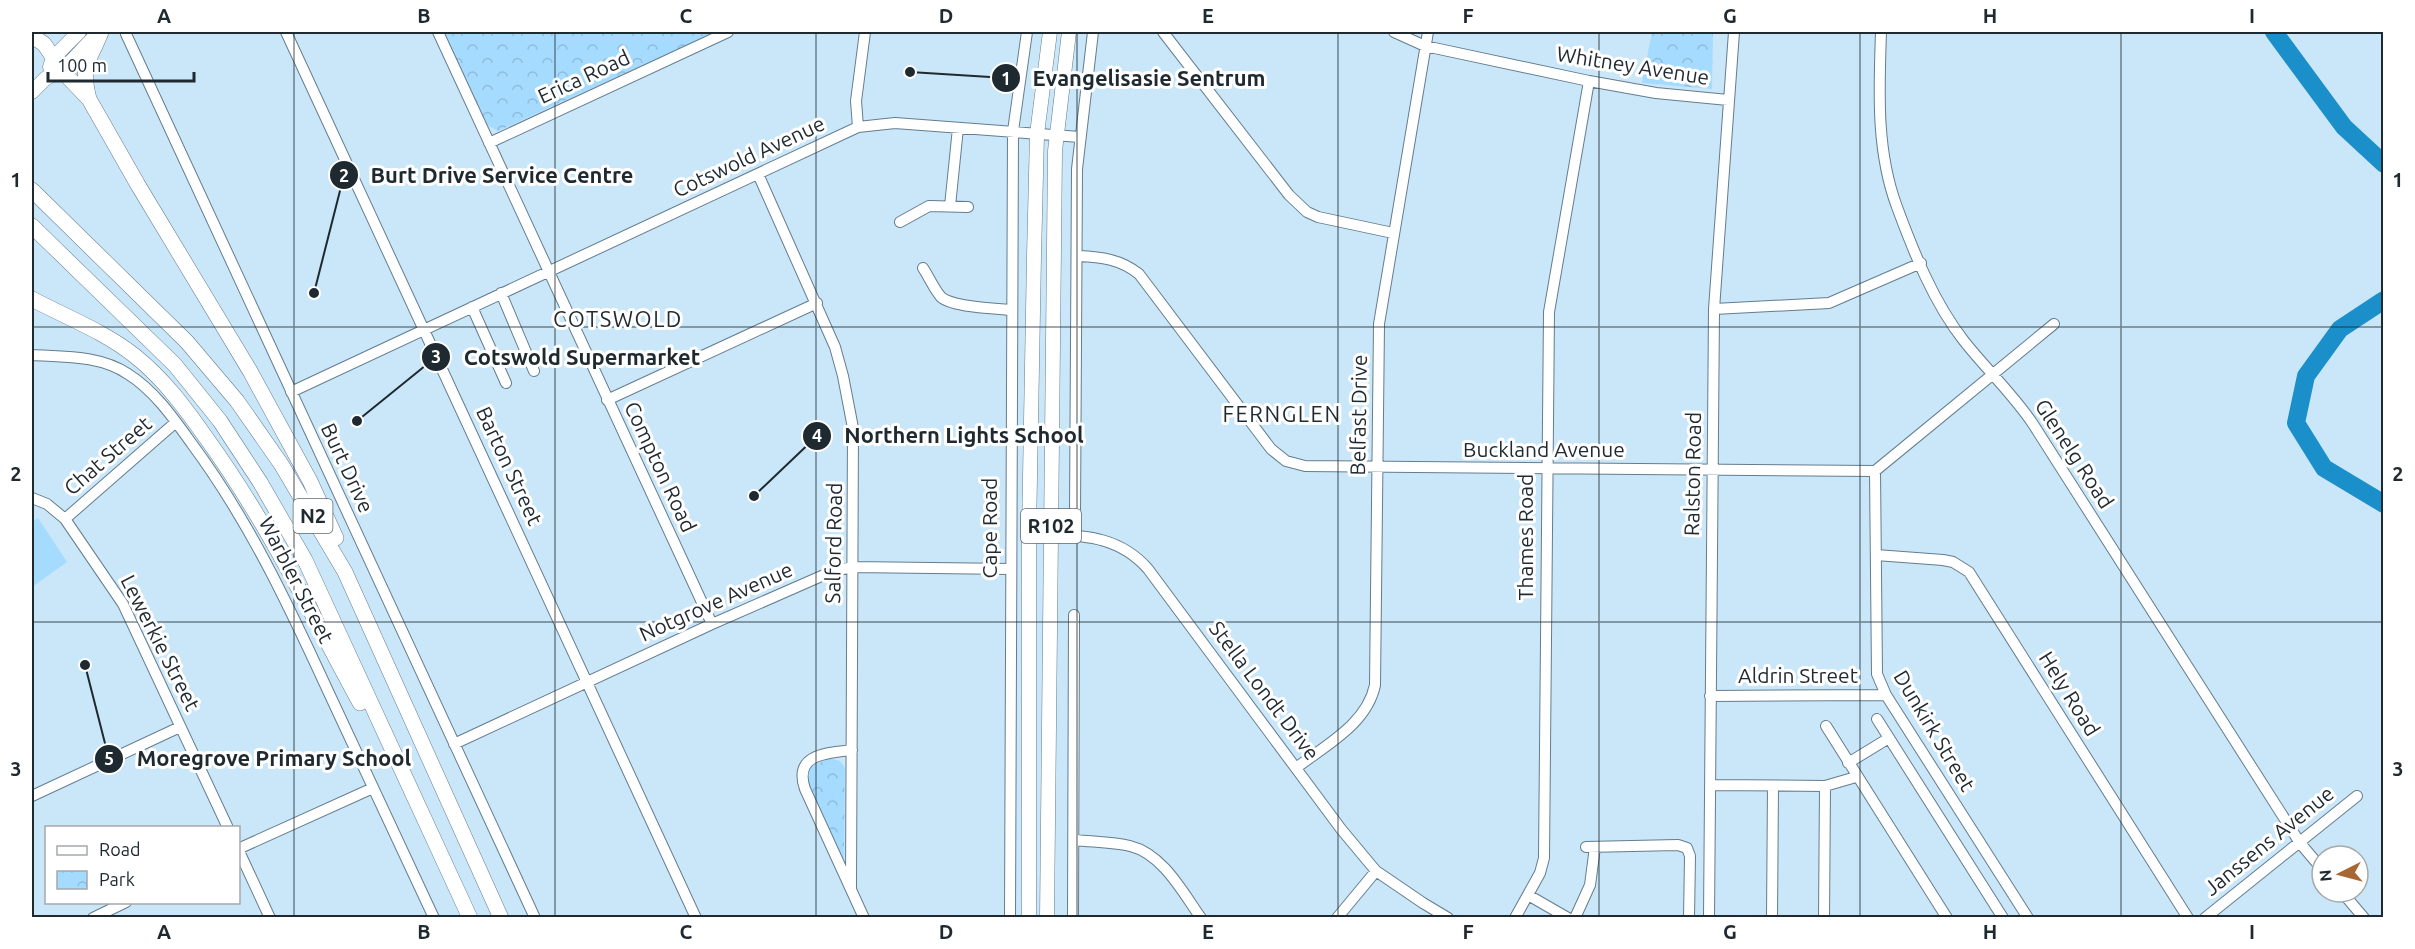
<svg xmlns="http://www.w3.org/2000/svg" width="2415" height="949" font-family="Ubuntu,sans-serif">
  <style>
    .park { fill: url(#park-crowns) }
    .garden { fill: #a5dbff }
    .lines { fill: none; stroke-linecap: round; stroke-linejoin: round }
    .river { stroke: #1b8fc9; stroke-width: 18 }
    .minor-casing { stroke: #647d8e; stroke-width: 12 }
    .major-casing { stroke: #647d8e; stroke-width: 15 }
    .highway-casing { stroke: #647d8e; stroke-width: 16 }
    .minor { stroke: #fff; stroke-width: 10 }
    .major { stroke: #fff; stroke-width: 14 }
    .highway { stroke: #fff; stroke-width: 15 }
    .grid { fill: none; stroke: #1f2930; stroke-width: 1.5; stroke-opacity: 0.55 }
    .labels { text-anchor: middle; stroke-width: 6; stroke-linejoin: round; paint-order: stroke }
    .shield { fill: #fff; stroke: #62696e; stroke-width: 1.5 }
    .shield-label { font-size: 20px; font-weight: bold; fill: #1f2930 }
    .street-label { font-size: 21px; fill: #1f2930; stroke: #fff }
    .neighbourhood-label { font-size: 22px; letter-spacing: 1.5px; fill: #1f2930; stroke: #fff }
    .leader { fill: none; stroke: #1f2930; stroke-width: 2 }
    .callout-dot { fill: #1f2930; stroke: #fff; stroke-width: 2 }
    .mark-label { font-size: 18px; text-anchor: middle; font-weight: bold; fill: #fff }
    .callout-label { font-size: 22px; text-anchor: middle; font-weight: bold; fill: #1f2930; stroke: #fff; stroke-width: 6; stroke-linejoin: round; paint-order: stroke }
    .neatline { fill: none; stroke: #1f2930; stroke-width: 2 }
    .grid-label { font-size: 20px; text-anchor: middle; font-weight: bold; fill: #1f2930 }
  </style>
  <defs>
    <pattern id="park-crowns" width="20" height="18" patternUnits="userSpaceOnUse" patternTransform="scale(1.5)"><rect width="20" height="18" fill="#a5dbff"/><path d="M2 6a3 3 0 1 1 6 0M12 15a3 3 0 1 1 6 0" fill="none" stroke="#8ebcdb"/></pattern>
  </defs>
  <rect width="100%" height="100%" fill="#cae6f9"/>
  <path class="park" d="M 444,32 L 715,32 L 498,131 L 487,125 Z
    M 1652,32 L 1713,32 L 1712,89 L 1642,83 Z
    M 829,758 L 840,761 L 845,768 L 844,861 L 807,783 L 810,767 Z"/>
  <path class="garden" d="M 38,518 L 67,562 L 32,587 L 32,522 Z"/>
  <g class="lines">
    <path class="river" d="M 2274,32 L 2344,127 L 2384,164
      M 2384,300 L 2340,329 L 2306,376 L 2296,423 L 2324,468 L 2384,504"/>
    <defs>
      <path id="minor" d="M 286,32 L 696,918
        M 438,32 L 712,624
        M 1163,32 L 1289,195 L 1307,212 L 1318,217 L 1393,233
        M 1394,32 L 1425,46 L 1589,81 L 1656,93 L 1728,100
        M 1881,32 C 1879,91 1876,151 1897,207 C 1914,253 1934,303 1964,341 C 1986,369 2013,394 2033,424 C 2122,563 2211,703 2300,843 L 2322,869
        M 126,34 L 535,918
        M 858,127 L 856,101 L 865,32
        M 489,143 L 728,32
        M 758,174 L 835,347 L 843,376 L 853,428 L 851,888
        M 950,206 L 958,128
        M 900,222 L 929,206 L 968,207
        M 1078,256 C 1101,257 1120,259 1139,274 L 1271,449 L 1286,461 L 1305,466 L 1875,471 L 2054,324
        M 923,268 C 929,277 934,289 941,297 C 952,307 997,309 1012,310
        M 501,293 L 534,371
        M 472,307 L 506,383
        M 1714,309 L 1829,303 L 1921,263
        M 32,355 C 64,357 100,355 128,374 C 155,391 174,419 192,444 C 249,521 288,604 328,691 C 363,766 398,842 434,918
        M 291,392 L 858,127 L 895,123 L 1080,137
        M 607,400 L 817,303
        M 1875,471 L 1877,674 L 1886,695 L 2028,918
        M 32,498 L 47,504 L 65,519 L 123,604 L 228,828
        M 1075,515 L 1077,169 L 1093,32
        M 65,519 L 176,422
        M 1029,532 C 1074,536 1116,532 1148,569 L 1341,829 L 1376,871 L 1423,903 L 1448,918
        M 1876,555 L 1943,560 L 1953,562 L 1969,572 L 2188,918
        M 1710,696 L 1886,695
        M 1877,719 L 2003,918
        M 1826,726 L 1947,918
        M 454,744 L 712,624 L 833,571 L 853,567 L 1011,569
        M 852,750 C 827,753 793,754 805,789 L 864,918
        M 1848,763 L 1889,738
        M 1296,768 C 1326,745 1367,724 1375,685 L 1379,324 L 1428,32
        M 1710,785 L 1825,786 L 1856,777
        M 32,796 L 180,727
        M 1075,840 C 1093,842 1113,842 1130,846 C 1163,854 1183,893 1201,918
        M 1586,847 L 1678,845 L 1687,848 L 1690,856 L 1689,918
        M 238,849 L 373,788
        M 238,849 L 270,918
        M 2342,892 L 2364,918
        M 1528,895 L 1568,918
        M 93,918 L 126,902
        M 1010,918 L 1013,131 L 1027,32
        M 1073,918 L 1074,615
        M 1337,918 L 1376,871
        M 1515,918 L 1540,873 L 1544,858 L 1549,312 L 1589,81
        M 1575,918 L 1590,885 L 1595,847
        M 1709,918 L 1714,309 L 1734,32
        M 1772,918 L 1773,786
        M 1824,918 L 1825,786
        M 2205,918 L 2357,796"/>
      <path id="major" d="M 50,67 L 53,58 L 79,32
        M 32,92 L 46,78 L 62,71 L 98,33
        M 1029,918 L 1029,532 L 1034,256 L 1037,134 L 1050,32
        M 1047,918 L 1055,151 L 1069,32"/>
      <path id="highway" d="M 32,36 L 44,44 L 64,73 L 89,99 L 138,185 L 250,371 L 310,481 L 336,538
        M 89,99 C 80,63 89,63 101,32
        M 32,190 L 187,342 L 237,401 L 281,464 L 345,572 L 501,918
        M 32,226 L 175,365 L 220,421 L 260,482 L 305,560 L 470,918
        M 32,299 C 66,317 105,332 135,356 C 164,379 186,409 207,439 C 267,522 311,613 360,703"/>
    </defs>
    <use href="#minor" class="minor-casing"/>
    <use href="#major" class="major-casing"/>
    <use href="#highway" class="highway-casing"/>
    <use href="#minor" class="minor"/>
    <use href="#major" class="major"/>
    <use href="#highway" class="highway"/>
  </g>
  <path class="grid" d="M 294,32 L 294,918M 555,32 L 555,918M 816,32 L 816,918M 1077,32 L 1077,918M 1338,32 L 1338,918M 1599,32 L 1599,918M 1860,32 L 1860,918M 2121,32 L 2121,918M 32,327 L 2384,327M 32,622 L 2384,622"/>
  <g class="labels">
    <g class="shield">
      <rect x="293.5" y="499" width="39" height="34" rx="4.5"/>
      <rect x="1021" y="509" width="60" height="34" rx="4.5"/>
    </g>
    <g class="shield-label">
      <text x="313" y="523">N2</text>
      <text x="1051" y="533">R102</text>
    </g>
    <g class="street-label">
      <text transform="translate(1633 66) rotate(9)" y="7">Whitney Avenue</text>
      <text transform="translate(584 77) rotate(-25)" y="7">Erica Road</text>
      <text transform="translate(749 157) rotate(-25)" y="7">Cotswold Avenue</text>
      <text transform="translate(1359 415) rotate(-89)" y="7">Belfast Drive</text>
      <text x="1544" y="457">Buckland Avenue</text>
      <text transform="translate(2074 454) rotate(57)" y="7">Glenelg Road</text>
      <text transform="translate(108 456) rotate(-41)" y="7">Chat Street</text>
      <text transform="translate(509 466) rotate(65)" y="7">Barton Street</text>
      <text transform="translate(660 467) rotate(65)" y="7">Compton Road</text>
      <text transform="translate(347 468) rotate(65)" y="7">Burt Drive</text>
      <text transform="translate(1693 474) rotate(-89)" y="7">Ralston Road</text>
      <text transform="translate(990 528) rotate(-90)" y="7">Cape Road</text>
      <text transform="translate(1526 537) rotate(-90)" y="7">Thames Road</text>
      <text transform="translate(834 543) rotate(-89)" y="7">Salford Road</text>
      <text transform="translate(296 580) rotate(63)" y="7">Warbler Street</text>
      <text transform="translate(716 602) rotate(-24)" y="7">Notgrove Avenue</text>
      <text transform="translate(160 643) rotate(63)" y="7">Lewerkie Street</text>
      <text x="1798" y="683">Aldrin Street</text>
      <text transform="translate(1264 691) rotate(53)" y="7">Stella Londt Drive</text>
      <text transform="translate(2069 694) rotate(58)" y="7">Hely Road</text>
      <text transform="translate(1934 731) rotate(59)" y="7">Dunkirk Street</text>
      <text transform="translate(2269 841) rotate(-39)" y="7">Janssens Avenue</text>
    </g>
    <g class="neighbourhood-label">
      <text x="618" y="327">COTSWOLD</text>
      <text x="1282" y="422">FERNGLEN</text>
    </g>
  </g>
  <path class="leader" d="M910 72L1006 78M314 293L344 175M357 421L436 357M754 496L817 436M85 665L109 759"/>
  <g class="callout-dot">
    <circle cx="910" cy="72" r="6"/>
    <circle cx="314" cy="293" r="6"/>
    <circle cx="357" cy="421" r="6"/>
    <circle cx="754" cy="496" r="6"/>
    <circle cx="85" cy="665" r="6"/>
    <circle cx="1006" cy="78" r="15"/>
    <circle cx="344" cy="175" r="15"/>
    <circle cx="436" cy="357" r="15"/>
    <circle cx="817" cy="436" r="15"/>
    <circle cx="109" cy="759" r="15"/>
  </g>
  <g class="mark-label">
    <text x="1006" y="85">1</text>
    <text x="344" y="182">2</text>
    <text x="436" y="363">3</text>
    <text x="817" y="442">4</text>
    <text x="109" y="765">5</text>
  </g>
  <g class="callout-label">
    <text x="1149" y="86">Evangelisasie Sentrum</text>
    <text x="502" y="183">Burt Drive Service Centre</text>
    <text x="582" y="365">Cotswold Supermarket</text>
    <text x="964" y="443">Northern Lights School</text>
    <text x="274" y="766">Moregrove Primary School</text>
  </g>
  <rect width="2415" height="949" fill="none" stroke="#ffffff" stroke-width="66"/>
  <rect x="45" y="826" width="195" height="78" fill="#ffffff" stroke="#a5a9ac" stroke-width="1.5"/>
  <rect x="57" y="846" width="30" height="9" fill="#ffffff" stroke="#a5a9ac" stroke-width="1.5"/>
  <text x="99" y="856" font-size="18" fill="#1f2930">Road</text>
  <rect x="57" y="871" width="30" height="18" fill="url(#park-crowns)" stroke="#a5a9ac" stroke-width="1.5"/>
  <text x="99" y="886" font-size="18" fill="#1f2930">Park</text>
  <g transform="translate(2340 874) rotate(264)"><circle r="28" fill="#ffffff" stroke="#a5a9ac" stroke-width="1.5"/>
  <path d="M0-4.5L10 22L0 15L-10 22Z" fill="#a86732"/>
  <text y="-9" font-size="16" font-weight="bold" text-anchor="middle" fill="#1f2930">N</text>
  </g>
  <path d="M48 72v9h146v-9" fill="none" stroke="#1f2930" stroke-width="3"/>
  <text x="57" y="72" font-size="18" fill="#1f2930" stroke="#ffffff" stroke-width="4.5" paint-order="stroke">100 m</text>
  <rect x="33" y="33" width="2349" height="883" class="neatline"/>
  <g class="grid-label">
    <text x="164" y="23">A</text>
    <text x="424" y="23">B</text>
    <text x="686" y="23">C</text>
    <text x="946" y="23">D</text>
    <text x="1208" y="23">E</text>
    <text x="1468" y="23">F</text>
    <text x="1730" y="23">G</text>
    <text x="1990" y="23">H</text>
    <text x="2252" y="23">I</text>
    <text x="16" y="187">1</text>
    <text x="2398" y="187">1</text>
    <text x="16" y="481">2</text>
    <text x="2398" y="481">2</text>
    <text x="16" y="776">3</text>
    <text x="2398" y="776">3</text>
    <text x="164" y="939">A</text>
    <text x="424" y="939">B</text>
    <text x="686" y="939">C</text>
    <text x="946" y="939">D</text>
    <text x="1208" y="939">E</text>
    <text x="1468" y="939">F</text>
    <text x="1730" y="939">G</text>
    <text x="1990" y="939">H</text>
    <text x="2252" y="939">I</text>
  </g>
</svg>
